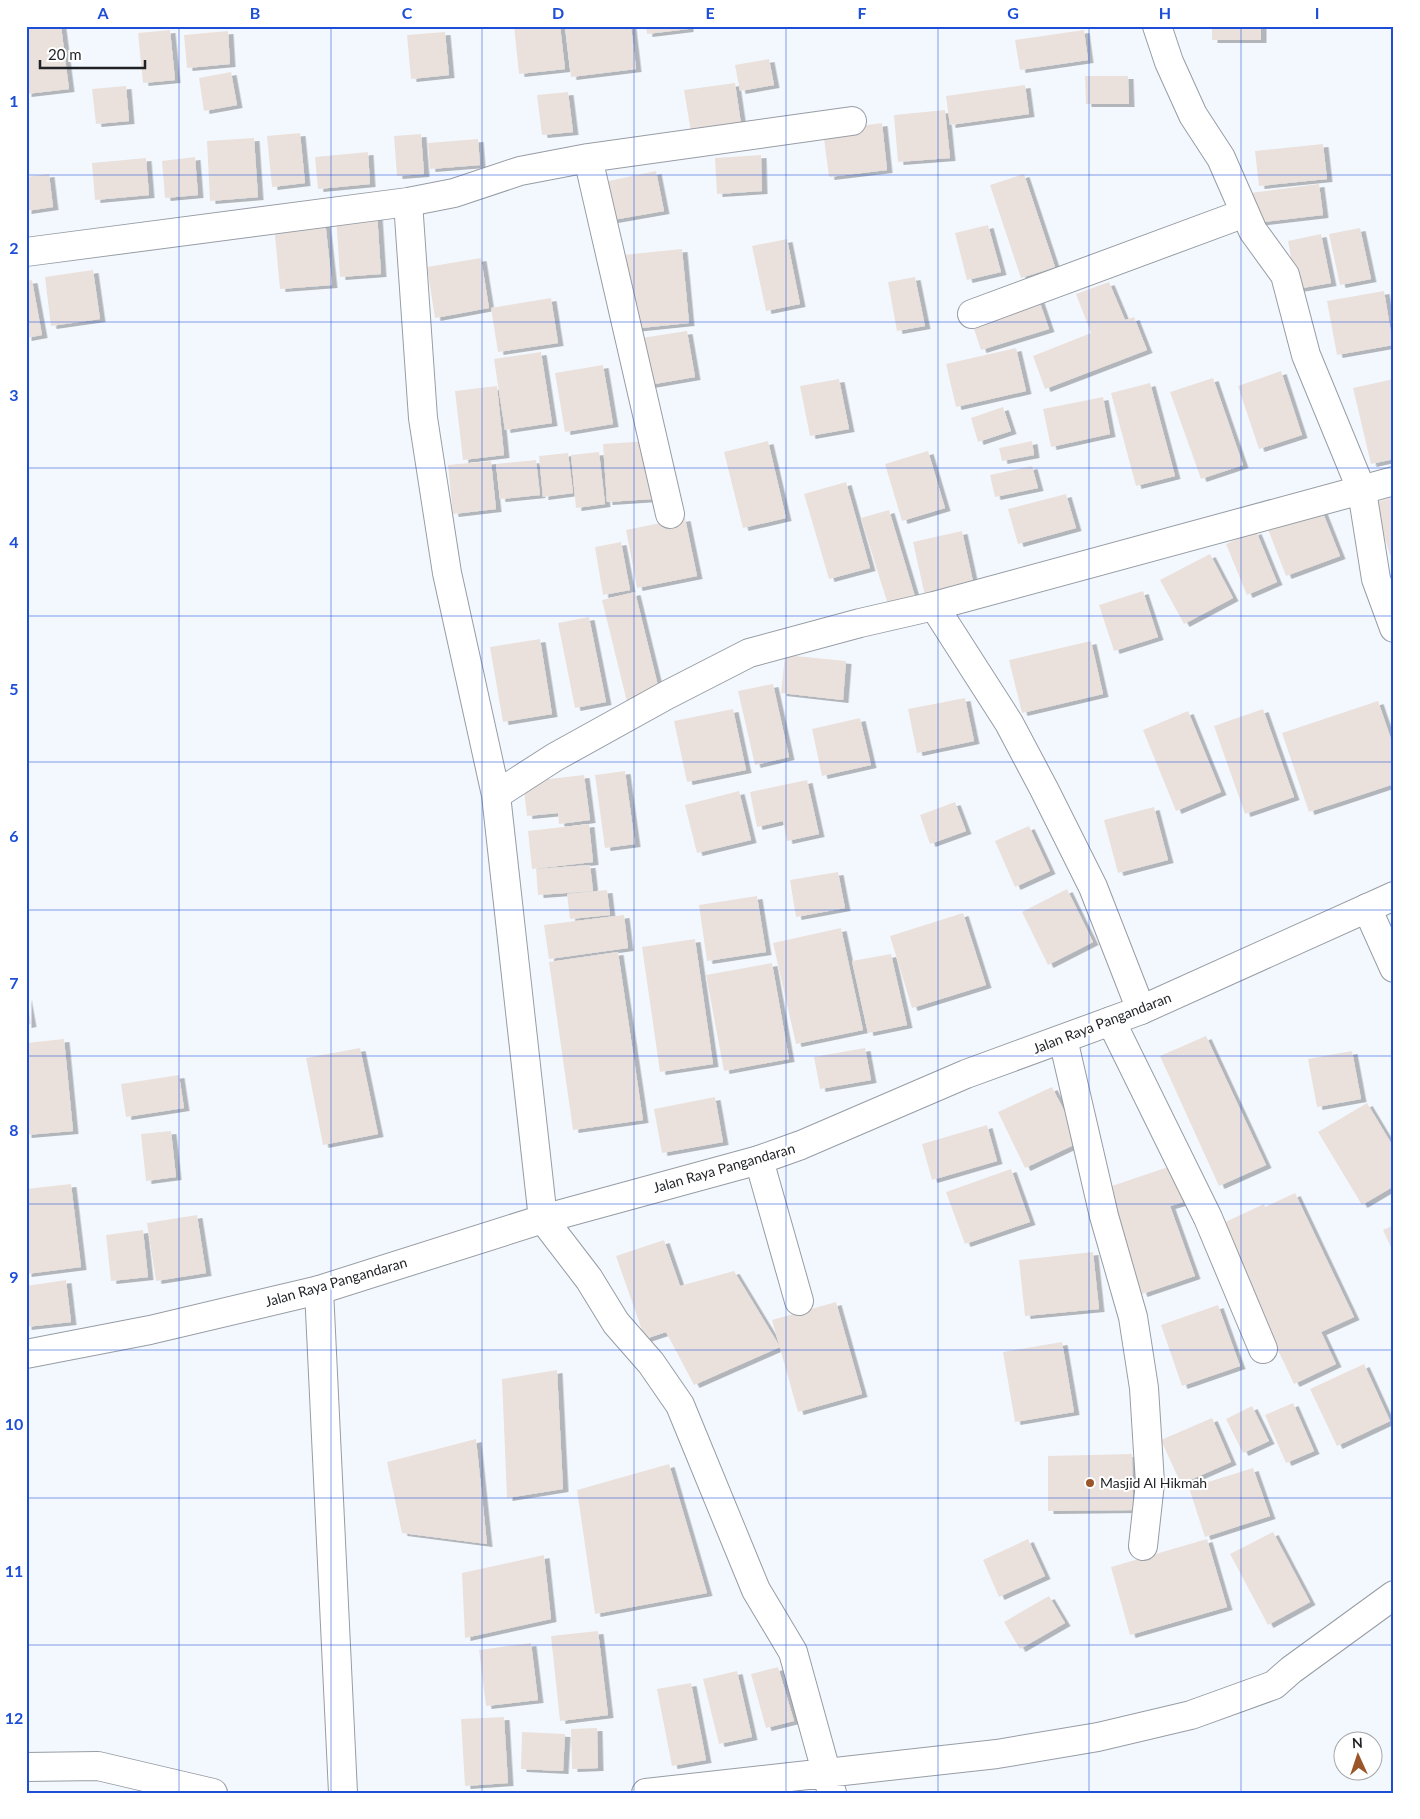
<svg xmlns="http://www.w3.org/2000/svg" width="1420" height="1819" font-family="Lato,sans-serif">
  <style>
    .building { fill: #ebe1dc; filter: url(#shadow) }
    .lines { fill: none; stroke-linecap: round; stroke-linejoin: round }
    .minor-casing { stroke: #979da5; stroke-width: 30 }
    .highway-casing { stroke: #979da5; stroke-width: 30 }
    .minor { stroke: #fff; stroke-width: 28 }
    .highway { stroke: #fff; stroke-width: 28 }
    .grid { fill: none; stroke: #1d4ed8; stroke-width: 1; stroke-opacity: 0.55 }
    .poi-dot { fill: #9a5528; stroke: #fff; stroke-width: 2 }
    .labels { text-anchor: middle; stroke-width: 4; stroke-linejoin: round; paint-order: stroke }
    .street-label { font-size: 14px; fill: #1f2124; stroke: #fff }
    .poi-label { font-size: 14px; fill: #1f2124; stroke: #fff; text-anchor: start }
    .neatline { fill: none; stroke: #1d4ed8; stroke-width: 2 }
    .grid-label { font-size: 16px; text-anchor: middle; font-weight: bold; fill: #1d4ed8 }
  </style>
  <defs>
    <filter id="shadow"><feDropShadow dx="5.5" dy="3" stdDeviation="0" flood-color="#0004"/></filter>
  </defs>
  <rect width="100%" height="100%" fill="#f3f8fe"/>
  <path class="building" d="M 26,26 L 61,26 L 69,89 L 26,94 Z
    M 514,26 L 560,26 L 565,69 L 519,74 Z
    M 565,26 L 631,26 L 636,69 L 571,77 Z
    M 646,26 L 688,26 L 688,29 L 647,34 Z
    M 1212,26 L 1261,26 L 1261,40 L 1212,40 Z
    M 170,30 L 175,80 L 143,83 L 138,33 Z
    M 1084,30 L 1088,60 L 1020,70 L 1015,40 Z
    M 228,31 L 230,64 L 187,68 L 184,35 Z
    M 445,32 L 449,75 L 411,79 L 407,35 Z
    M 769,59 L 774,85 L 740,91 L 735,65 Z
    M 231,72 L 237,105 L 204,111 L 199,78 Z
    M 1085,76 L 1128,76 L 1129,104 L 1086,104 Z
    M 735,83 L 741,124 L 691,132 L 684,90 Z
    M 1025,85 L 1029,114 L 950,125 L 946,96 Z
    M 126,86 L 129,121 L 96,124 L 92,89 Z
    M 568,92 L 573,132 L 542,135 L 537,95 Z
    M 945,110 L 950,158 L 898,162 L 894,115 Z
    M 882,123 L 887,170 L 829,177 L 823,131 Z
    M 300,133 L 305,183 L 272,187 L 267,136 Z
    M 421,134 L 424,174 L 397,176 L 394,136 Z
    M 254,138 L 258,197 L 210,201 L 207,141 Z
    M 478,139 L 480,165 L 430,169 L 428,143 Z
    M 1323,144 L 1327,179 L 1259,186 L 1255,151 Z
    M 368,152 L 370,184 L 318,189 L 315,157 Z
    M 761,155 L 762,191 L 717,194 L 715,158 Z
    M 195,157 L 198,195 L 165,198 L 162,161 Z
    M 146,158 L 149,195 L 95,200 L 92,163 Z
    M 656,171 L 664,211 L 607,221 L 599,183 Z
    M 49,174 L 53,207 L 26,211 L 26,177 Z
    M 1024,174 L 1055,267 L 1021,278 L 990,185 Z
    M 1319,184 L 1323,215 L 1254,223 L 1250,193 Z
    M 377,213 L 381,274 L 340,277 L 336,216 Z
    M 325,220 L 332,285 L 280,289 L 274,225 Z
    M 988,225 L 1001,272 L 967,280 L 955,233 Z
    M 1360,228 L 1371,279 L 1340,285 L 1329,234 Z
    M 1321,234 L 1331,283 L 1297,289 L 1288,241 Z
    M 787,239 L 800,304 L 766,311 L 752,246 Z
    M 682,249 L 689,323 L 631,329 L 623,255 Z
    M 481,258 L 489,308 L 435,318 L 427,267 Z
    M 93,270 L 100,319 L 51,326 L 45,277 Z
    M 915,277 L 925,326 L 897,331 L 888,282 Z
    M 32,280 L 42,335 L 26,338 L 26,281 Z
    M 1109,282 L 1125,320 L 1134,317 L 1147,350 L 1045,389 L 1033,356 L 1091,333 L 1076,294 Z
    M 1384,291 L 1393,345 L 1337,355 L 1327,301 Z
    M 551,298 L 558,343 L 498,352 L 491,308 Z
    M 1039,300 L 1049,329 L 981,350 L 971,320 Z
    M 687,331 L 695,377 L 643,386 L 635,339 Z
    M 1016,348 L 1026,391 L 956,407 L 946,364 Z
    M 541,352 L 552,423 L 505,430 L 494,359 Z
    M 603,365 L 613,424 L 565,432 L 555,373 Z
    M 1281,371 L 1302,435 L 1259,449 L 1238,386 Z
    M 1213,378 L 1243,465 L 1201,479 L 1170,392 Z
    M 839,379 L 849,429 L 810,436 L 800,386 Z
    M 1394,379 L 1394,459 L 1371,464 L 1353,388 Z
    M 1150,383 L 1175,476 L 1136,486 L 1111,393 Z
    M 497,386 L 504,455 L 463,460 L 455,391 Z
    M 1103,397 L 1110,434 L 1051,447 L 1043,409 Z
    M 1003,407 L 1011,431 L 978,442 L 971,418 Z
    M 649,441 L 653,499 L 607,502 L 603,444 Z
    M 768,441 L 786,518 L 743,528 L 724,452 Z
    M 1032,441 L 1034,455 L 1002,461 L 999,448 Z
    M 928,451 L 945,508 L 902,521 L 885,464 Z
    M 599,452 L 605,504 L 576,508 L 571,455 Z
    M 568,453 L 573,493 L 543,497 L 539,456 Z
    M 536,460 L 540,495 L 500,499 L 496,464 Z
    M 491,461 L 496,509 L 453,514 L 448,465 Z
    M 1032,466 L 1038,488 L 995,497 L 990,475 Z
    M 846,482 L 870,568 L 829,579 L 804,494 Z
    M 1066,494 L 1076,528 L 1018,544 L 1008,509 Z
    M 1394,497 L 1394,554 L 1390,555 L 1374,503 Z
    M 1319,503 L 1340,556 L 1286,576 L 1266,524 Z
    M 889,510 L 916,600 L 889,608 L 861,518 Z
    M 685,518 L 697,576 L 637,588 L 626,530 Z
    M 962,531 L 974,586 L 925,596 L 913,542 Z
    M 1256,531 L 1277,582 L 1247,595 L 1226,544 Z
    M 621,542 L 630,590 L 603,595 L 595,547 Z
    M 1210,554 L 1233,598 L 1184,624 L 1160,580 Z
    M 1143,591 L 1158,637 L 1114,651 L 1099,605 Z
    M 635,592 L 660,694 L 627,702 L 602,600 Z
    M 589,617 L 606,702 L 575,708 L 558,623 Z
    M 540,639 L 552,714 L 503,722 L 490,647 Z
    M 1091,641 L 1103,694 L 1022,713 L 1009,660 Z
    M 785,655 L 846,661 L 843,700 L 781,693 Z
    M 773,684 L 789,757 L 755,765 L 738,691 Z
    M 965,698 L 974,741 L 917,753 L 908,709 Z
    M 1378,701 L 1394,748 L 1394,784 L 1309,812 L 1282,733 Z
    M 733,709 L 746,770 L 687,782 L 674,721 Z
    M 1263,709 L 1294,797 L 1245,814 L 1214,726 Z
    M 1188,711 L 1221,792 L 1176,811 L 1143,730 Z
    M 860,718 L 871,765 L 822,776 L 812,729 Z
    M 625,771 L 635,844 L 605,848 L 595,775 Z
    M 584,775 L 590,820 L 559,824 L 558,813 L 527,816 L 523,782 Z
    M 807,780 L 819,834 L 787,841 L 783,821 L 757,827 L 750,792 Z
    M 739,791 L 751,840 L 697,853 L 685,805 Z
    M 955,802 L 966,831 L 930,844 L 920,815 Z
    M 1154,807 L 1168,860 L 1118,873 L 1104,820 Z
    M 589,824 L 593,862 L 532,869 L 528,831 Z
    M 1029,826 L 1050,871 L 1015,887 L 995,841 Z
    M 590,865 L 593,891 L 538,895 L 536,869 Z
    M 838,872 L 845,908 L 796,917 L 790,880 Z
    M 1067,889 L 1093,942 L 1048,965 L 1022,912 Z
    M 607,890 L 610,915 L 570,919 L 567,894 Z
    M 757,896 L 766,952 L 707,961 L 699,905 Z
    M 963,913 L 986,985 L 912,1008 L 890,936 Z
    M 624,915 L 628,948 L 549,959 L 544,925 Z
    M 841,928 L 863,1030 L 796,1044 L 773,943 Z
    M 695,939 L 713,1064 L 660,1072 L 642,947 Z
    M 618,952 L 643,1120 L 573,1130 L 549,962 Z
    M 891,954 L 907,1025 L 868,1033 L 852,961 Z
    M 772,963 L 789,1059 L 724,1071 L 706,975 Z
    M 26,996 L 31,1024 L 26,1025 Z
    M 1206,1036 L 1266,1165 L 1219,1186 L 1160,1056 Z
    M 64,1039 L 73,1131 L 26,1135 L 26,1043 Z
    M 360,1048 L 378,1134 L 323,1145 L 306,1058 Z
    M 865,1048 L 871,1080 L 820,1089 L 814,1057 Z
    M 1352,1051 L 1361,1099 L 1317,1107 L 1308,1059 Z
    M 179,1075 L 184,1108 L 126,1117 L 121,1084 Z
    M 1052,1087 L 1080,1142 L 1025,1168 L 998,1112 Z
    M 715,1097 L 723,1142 L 662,1153 L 654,1109 Z
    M 1367,1103 L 1394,1148 L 1394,1186 L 1362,1205 L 1318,1132 Z
    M 987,1125 L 997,1161 L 932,1180 L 922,1144 Z
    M 171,1131 L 176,1177 L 146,1181 L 141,1134 Z
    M 1174,1165 L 1187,1201 L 1170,1206 L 1195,1276 L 1142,1294 L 1106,1188 Z
    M 1011,1169 L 1030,1222 L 965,1244 L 946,1192 Z
    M 71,1184 L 81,1267 L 26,1274 L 26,1189 Z
    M 1295,1193 L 1354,1317 L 1321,1332 L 1336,1364 L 1294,1384 L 1219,1225 L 1264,1204 L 1265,1207 Z
    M 197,1215 L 206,1273 L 156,1281 L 147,1223 Z
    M 1394,1225 L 1394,1254 L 1383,1230 Z
    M 143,1230 L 148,1277 L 111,1281 L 106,1235 Z
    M 664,1240 L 680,1286 L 734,1271 L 780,1347 L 694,1385 L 666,1332 L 645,1339 L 616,1256 Z
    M 1093,1252 L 1099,1309 L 1025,1316 L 1019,1260 Z
    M 66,1280 L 71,1322 L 26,1327 L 26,1286 Z
    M 836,1302 L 862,1394 L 798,1412 L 772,1320 Z
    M 1218,1305 L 1240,1366 L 1182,1386 L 1161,1325 Z
    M 1062,1342 L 1074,1412 L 1015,1422 L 1003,1352 Z
    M 1364,1364 L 1390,1421 L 1337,1446 L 1310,1389 Z
    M 557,1370 L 563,1489 L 507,1498 L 502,1379 Z
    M 1293,1403 L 1314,1451 L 1286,1463 L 1265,1415 Z
    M 1252,1406 L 1269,1441 L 1243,1453 L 1226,1419 Z
    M 1212,1418 L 1231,1462 L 1181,1484 L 1161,1440 Z
    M 476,1439 L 487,1544 L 402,1533 L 387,1462 Z
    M 1132,1454 L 1133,1510 L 1048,1511 L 1048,1456 Z
    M 669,1464 L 707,1593 L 595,1614 L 577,1490 Z
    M 1253,1468 L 1270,1516 L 1205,1537 L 1189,1488 Z
    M 1273,1532 L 1310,1602 L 1268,1625 L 1230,1554 Z
    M 1028,1539 L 1045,1576 L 999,1597 L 983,1560 Z
    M 1207,1539 L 1227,1607 L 1130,1635 L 1111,1567 Z
    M 544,1555 L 551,1619 L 465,1638 L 462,1573 Z
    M 1049,1596 L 1065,1623 L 1020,1649 L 1004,1622 Z
    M 598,1631 L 608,1715 L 560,1721 L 551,1636 Z
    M 531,1643 L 538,1700 L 486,1706 L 479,1650 Z
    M 778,1667 L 794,1721 L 766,1728 L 751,1674 Z
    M 737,1671 L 752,1737 L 719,1744 L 703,1679 Z
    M 691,1683 L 706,1760 L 672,1766 L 657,1689 Z
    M 504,1717 L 508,1783 L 465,1786 L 461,1719 Z
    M 597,1728 L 598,1768 L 572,1769 L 571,1729 Z
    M 522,1732 L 565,1734 L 563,1771 L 521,1769 Z"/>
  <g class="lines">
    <defs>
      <path id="minor" d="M 1157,26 L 1169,62 L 1193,115 L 1221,158 L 1253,231 L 1285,275 L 1306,355 L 1362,491 L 1376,579 L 1394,628
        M 588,158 L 670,514
        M 408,202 L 423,418 L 447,573 L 496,795 L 543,1219 L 589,1279 L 616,1323 L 651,1363 L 680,1405 L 756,1590 L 793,1652 L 832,1793
        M 26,252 L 408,202 L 454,193 L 520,171 L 588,158 L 852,121
        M 972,314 L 1245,213
        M 934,606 L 1009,723 L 1044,789 L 1093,887 L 1141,1010
        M 496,795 L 555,757 L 667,695 L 749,653 L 860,623 L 934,606 L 1394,481
        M 1367,908 L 1394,968
        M 1111,1021 L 1208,1218 L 1263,1349
        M 1063,1039 L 1104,1216 L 1133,1317 L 1144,1388 L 1150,1483 L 1143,1546
        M 759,1160 L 799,1301
        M 319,1290 L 343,1793
        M 26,1767 L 98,1766 L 213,1793
        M 646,1793 L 997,1754 L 1098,1737 L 1191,1715 L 1274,1685 L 1291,1670 L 1394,1595"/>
      <path id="highway" d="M 26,1354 L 150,1330 L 319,1290 L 543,1219 L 759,1160 L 801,1145 L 966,1074 L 1141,1010 L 1394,896"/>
    </defs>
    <use href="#minor" class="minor-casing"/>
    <use href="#highway" class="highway-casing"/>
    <use href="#minor" class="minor"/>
    <use href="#highway" class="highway"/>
  </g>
  <path class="grid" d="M 179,26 L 179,1793M 331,26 L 331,1793M 482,26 L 482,1793M 634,26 L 634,1793M 786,26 L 786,1793M 938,26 L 938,1793M 1089,26 L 1089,1793M 1241,26 L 1241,1793M 26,175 L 1394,175M 26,322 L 1394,322M 26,468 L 1394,468M 26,616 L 1394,616M 26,762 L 1394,762M 26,910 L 1394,910M 26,1056 L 1394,1056M 26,1204 L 1394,1204M 26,1350 L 1394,1350M 26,1498 L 1394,1498M 26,1645 L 1394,1645"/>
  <circle class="poi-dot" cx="1090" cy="1483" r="5"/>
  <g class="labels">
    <g class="street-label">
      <text transform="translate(1102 1023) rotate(-21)" y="5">Jalan Raya Pangandaran</text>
      <text transform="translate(724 1168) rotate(-16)" y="5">Jalan Raya Pangandaran</text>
      <text transform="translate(336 1282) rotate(-16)" y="5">Jalan Raya Pangandaran</text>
    </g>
    <g class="poi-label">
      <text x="1100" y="1488">Masjid Al Hikmah</text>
    </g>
  </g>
  <rect width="1420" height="1819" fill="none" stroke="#ffffff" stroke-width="55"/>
  <g transform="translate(1358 1756) rotate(357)"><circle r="24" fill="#ffffff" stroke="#a5a6a7"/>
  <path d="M0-4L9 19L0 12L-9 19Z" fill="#9a5528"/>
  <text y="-8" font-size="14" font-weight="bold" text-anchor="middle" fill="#1f2124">N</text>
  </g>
  <path d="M40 60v8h105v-8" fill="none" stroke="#1f2124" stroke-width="2.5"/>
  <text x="48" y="60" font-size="15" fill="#1f2124" stroke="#ffffff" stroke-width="4" paint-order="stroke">20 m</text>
  <rect x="28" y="28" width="1364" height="1764" class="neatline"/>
  <g class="grid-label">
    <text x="103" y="19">A</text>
    <text x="255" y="19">B</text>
    <text x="407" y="19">C</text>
    <text x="558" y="19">D</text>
    <text x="710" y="19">E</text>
    <text x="862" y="19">F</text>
    <text x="1013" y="19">G</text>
    <text x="1165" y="19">H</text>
    <text x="1317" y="19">I</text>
    <text x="14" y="107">1</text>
    <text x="14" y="254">2</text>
    <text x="14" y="401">3</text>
    <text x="14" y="548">4</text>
    <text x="14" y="695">5</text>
    <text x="14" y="842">6</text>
    <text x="14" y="989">7</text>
    <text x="14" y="1136">8</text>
    <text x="14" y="1283">9</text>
    <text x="14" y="1430">10</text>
    <text x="14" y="1577">11</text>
    <text x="14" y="1724">12</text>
  </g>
</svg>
